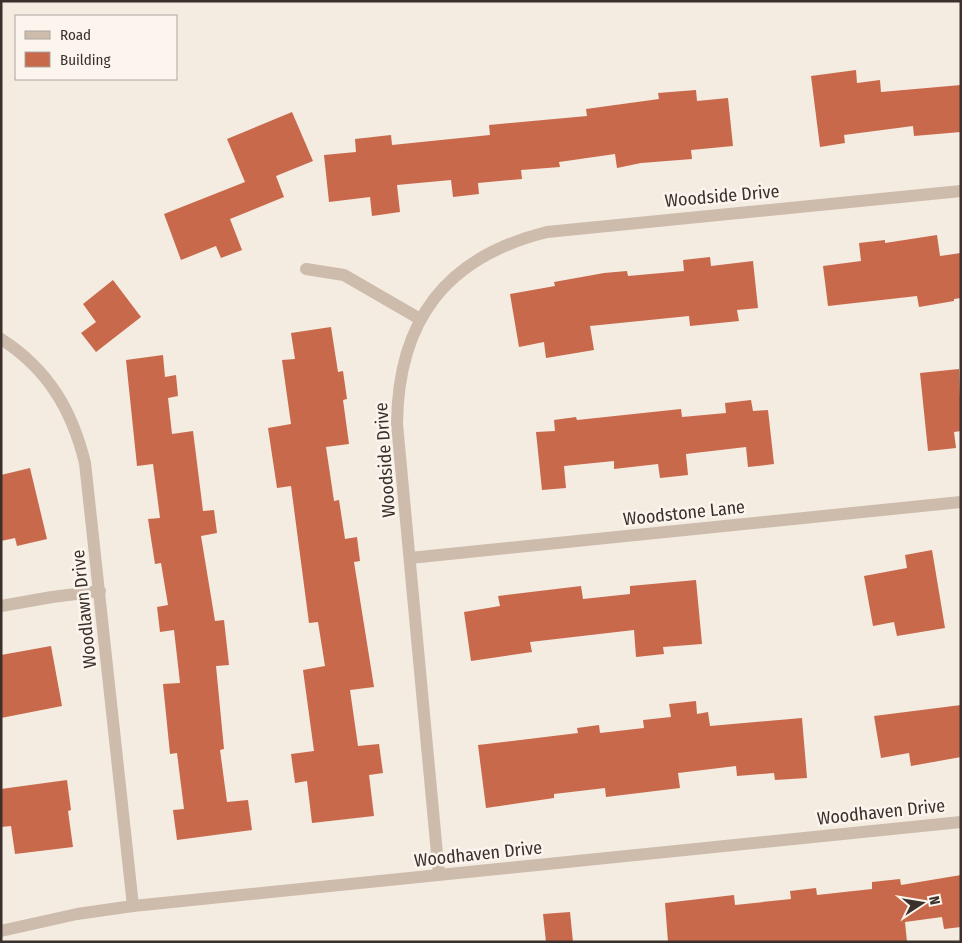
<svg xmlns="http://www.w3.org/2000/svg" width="962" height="943" font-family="'Fira Sans Condensed',sans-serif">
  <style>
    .building { fill: #c8694b }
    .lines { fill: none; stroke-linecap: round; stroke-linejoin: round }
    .minor { stroke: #cdbbac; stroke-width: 12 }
    .labels { text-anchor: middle; stroke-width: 5; stroke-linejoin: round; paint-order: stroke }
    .street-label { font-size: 18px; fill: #3b302b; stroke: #fbf5ee }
  </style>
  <rect width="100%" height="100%" fill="#f4ebe1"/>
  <path class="building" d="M 856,70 L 857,83 L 880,80 L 881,92 L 961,85 L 961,132 L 914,136 L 913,126 L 844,135 L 845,143 L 820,147 L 811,76 Z
    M 696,90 L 697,101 L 728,98 L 733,146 L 691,150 L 692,159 L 641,163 L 617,168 L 615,154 L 559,162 L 560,167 L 521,170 L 522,179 L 478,183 L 479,194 L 453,197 L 451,180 L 397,185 L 400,212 L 372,216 L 370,197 L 329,202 L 324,155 L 356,152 L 355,139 L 391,135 L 392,145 L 490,135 L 489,125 L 587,116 L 586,109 L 659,99 L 658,93 Z
    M 292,112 L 313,161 L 276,176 L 284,197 L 230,219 L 242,250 L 221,258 L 216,246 L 181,260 L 164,214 L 245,182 L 227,139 Z
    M 937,235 L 940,256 L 961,253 L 961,298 L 954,299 L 954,301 L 919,307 L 917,296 L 828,306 L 823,266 L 861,261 L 859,243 L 885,240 L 885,243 Z
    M 710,257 L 711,266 L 753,261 L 758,308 L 737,310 L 739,321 L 690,326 L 689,316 L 590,326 L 594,350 L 546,358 L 544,342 L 519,347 L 510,294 L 555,286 L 554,282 L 604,273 L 627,271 L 628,276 L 684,271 L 683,260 Z
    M 113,280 L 141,317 L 96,352 L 81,333 L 96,322 L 83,304 Z
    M 331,327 L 338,372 L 343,371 L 347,399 L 343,400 L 349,444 L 326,447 L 334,501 L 339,500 L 345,539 L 357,537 L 360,561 L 354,562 L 374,687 L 350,690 L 358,746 L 379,744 L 383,773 L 369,775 L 374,816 L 312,823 L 307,781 L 295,783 L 291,754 L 314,751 L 303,670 L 325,666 L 318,622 L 309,623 L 291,486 L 277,488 L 268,428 L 291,424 L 282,360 L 295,359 L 291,333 Z
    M 163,355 L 165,377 L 176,375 L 178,396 L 168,398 L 172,434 L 193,431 L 203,511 L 214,510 L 217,533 L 201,536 L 215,621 L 224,620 L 229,665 L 216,666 L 224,749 L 220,750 L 227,802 L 248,800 L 252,830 L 177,840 L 173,810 L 184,809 L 177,753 L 170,754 L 163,684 L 180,683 L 174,630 L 160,632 L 157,607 L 168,605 L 161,563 L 155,564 L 148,519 L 160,518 L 153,464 L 137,466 L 126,360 Z
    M 959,369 L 961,431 L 954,432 L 956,448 L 928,451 L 920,373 Z
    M 751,400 L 753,411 L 768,410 L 774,464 L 748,467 L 746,447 L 686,454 L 688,475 L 660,478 L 658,464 L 614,469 L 614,461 L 564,466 L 566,488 L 542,490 L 536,432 L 555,431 L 554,420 L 576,417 L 577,420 L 681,409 L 682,417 L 726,413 L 725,403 Z
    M 30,468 L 47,539 L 17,546 L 15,538 L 1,541 L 1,475 Z
    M 932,550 L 945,628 L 897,636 L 894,622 L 873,626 L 864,576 L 907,568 L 905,555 Z
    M 696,580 L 702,644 L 663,647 L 664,654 L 636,657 L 634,630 L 530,642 L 532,652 L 471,661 L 464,612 L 500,606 L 498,596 L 581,586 L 583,599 L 630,594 L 630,586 Z
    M 51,646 L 62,706 L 1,718 L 1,655 Z
    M 696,701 L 697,714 L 708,712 L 710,726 L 802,718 L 807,778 L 775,780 L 774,773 L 737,776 L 736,766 L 678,773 L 680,788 L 606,797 L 605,788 L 554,794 L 554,798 L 486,808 L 478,745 L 578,733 L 577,728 L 599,725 L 600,733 L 644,728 L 643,720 L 671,717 L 669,704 Z
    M 961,705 L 961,757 L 911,766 L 909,753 L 881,758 L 874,716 Z
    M 67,780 L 71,810 L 68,811 L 73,847 L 15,854 L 11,826 L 1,827 L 1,789 Z
    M 961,875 L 961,927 L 944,929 L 942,917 L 905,922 L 907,942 L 668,942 L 665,903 L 734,895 L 735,905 L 791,899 L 790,891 L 816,888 L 817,895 L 872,889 L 872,882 L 900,879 L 901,885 Z
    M 570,912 L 573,942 L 546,942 L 543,914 Z"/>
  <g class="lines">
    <path class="minor" d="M 306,269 L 344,275 L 420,319
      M 1,339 C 48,369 72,410 85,463 L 133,906
      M 410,558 L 961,502
      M 1,606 L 52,597 L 100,591
      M 439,875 L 397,424 C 398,320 446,257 547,232 L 961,191
      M 1,931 L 77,914 L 133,906 L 961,822"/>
  </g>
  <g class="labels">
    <g class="street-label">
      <text transform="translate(722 196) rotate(-5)" y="6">Woodside Drive</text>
      <text transform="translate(385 460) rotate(-94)" y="6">Woodside Drive</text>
      <text transform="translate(684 513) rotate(-6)" y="6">Woodstone Lane</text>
      <text transform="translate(84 609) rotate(-96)" y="6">Woodlawn Drive</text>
      <text transform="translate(881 812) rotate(-6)" y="6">Woodhaven Drive</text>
      <text transform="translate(478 854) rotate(-6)" y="6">Woodhaven Drive</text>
    </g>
  </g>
  <rect width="962" height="943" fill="none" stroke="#3b302b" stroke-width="5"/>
  <rect x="15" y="15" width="162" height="65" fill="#fbf5ee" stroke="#aea6a0"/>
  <rect x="25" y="31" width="25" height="8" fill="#cdbbac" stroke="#aea6a0"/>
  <text x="60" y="40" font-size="15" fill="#3b302b">Road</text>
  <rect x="25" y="52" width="25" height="15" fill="#c8694b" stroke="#aea6a0"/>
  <text x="60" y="65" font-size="15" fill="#3b302b">Building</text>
  <g transform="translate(922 903) rotate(78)" stroke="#fbf5ee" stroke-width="4" paint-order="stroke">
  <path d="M0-4L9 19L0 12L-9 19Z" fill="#3b302b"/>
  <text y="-8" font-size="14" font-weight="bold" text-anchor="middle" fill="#3b302b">N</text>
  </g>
</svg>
